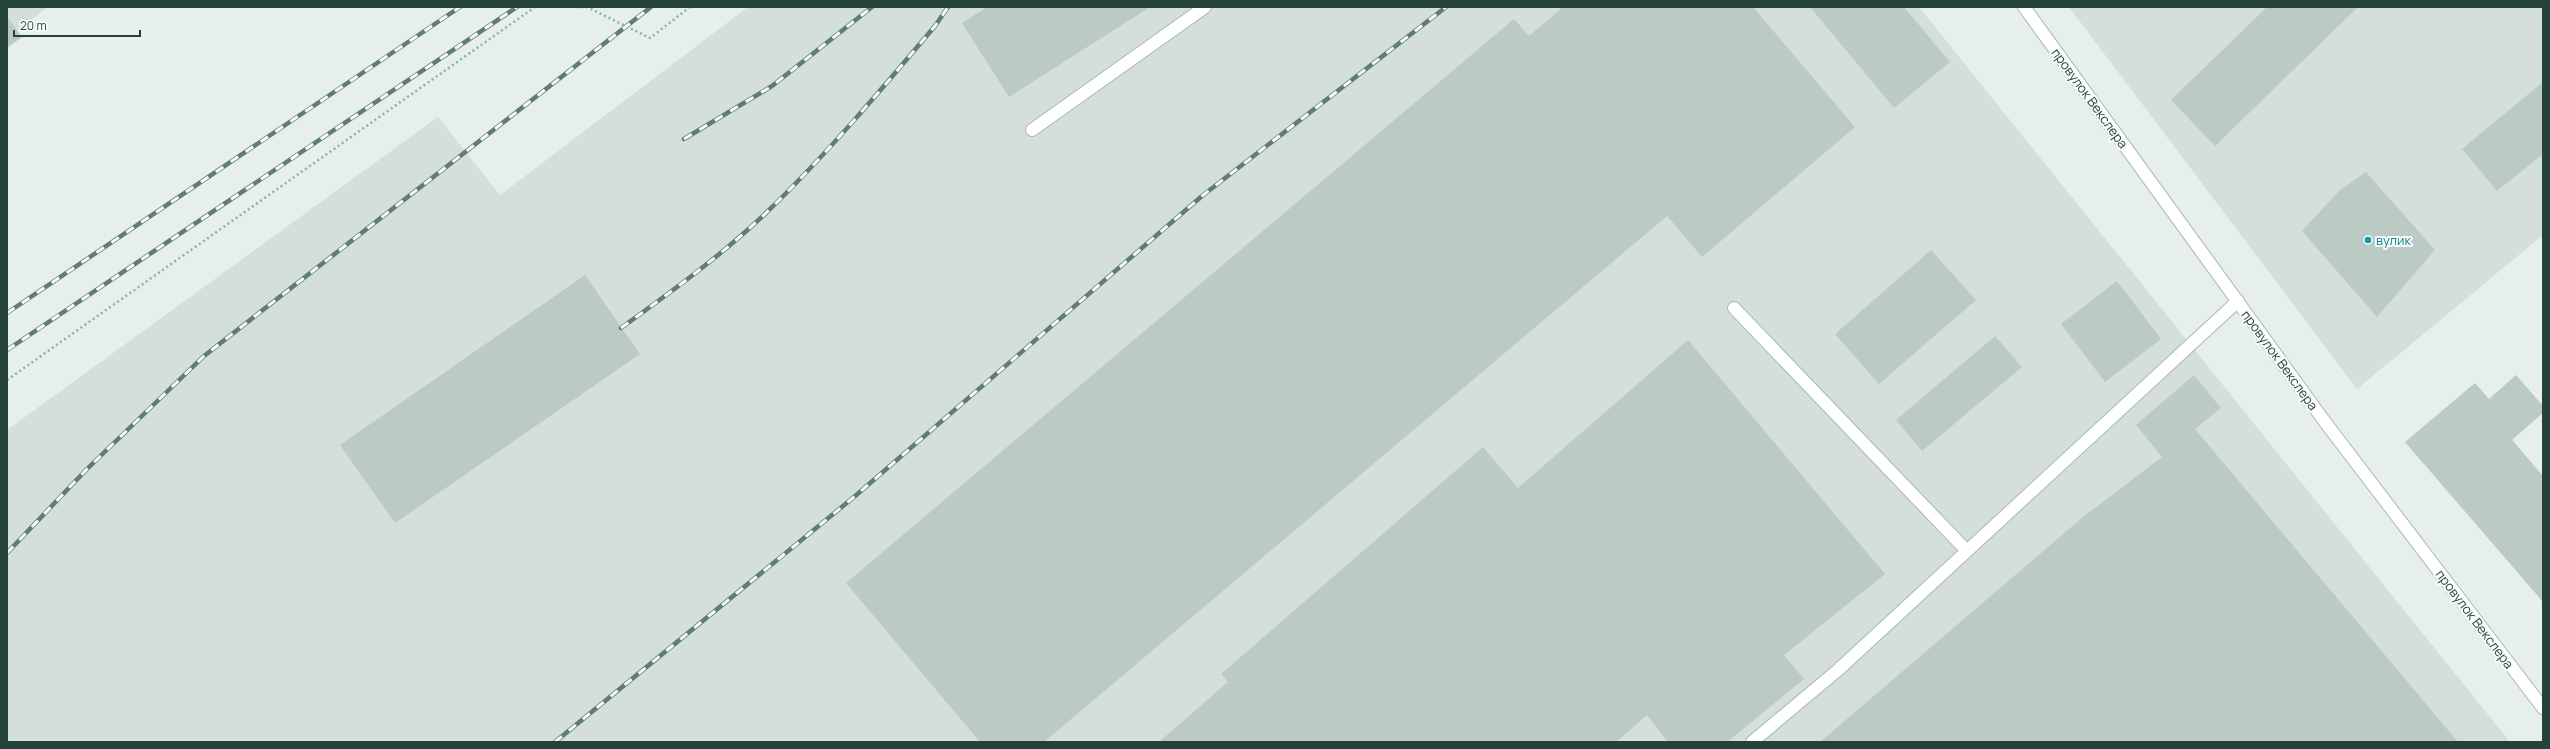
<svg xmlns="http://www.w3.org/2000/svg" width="2550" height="749" font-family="Manrope,sans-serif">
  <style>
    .built { fill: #d4dfda }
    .building { fill: #bbcac4 }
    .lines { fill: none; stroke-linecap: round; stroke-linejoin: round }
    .lane-casing { stroke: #a8b8b2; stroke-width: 14 }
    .street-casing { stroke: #a8b8b2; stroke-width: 14 }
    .path { stroke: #86b3a5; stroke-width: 2.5; stroke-dasharray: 2 3; stroke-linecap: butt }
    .lane { stroke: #fff; stroke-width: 12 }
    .street { stroke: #fff; stroke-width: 12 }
    .rail-casing { stroke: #5f7d75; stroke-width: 4.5 }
    .rail { stroke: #f7fbf9; stroke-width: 3; stroke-dasharray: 9; stroke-linecap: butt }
    .culture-dot { fill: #0f9aa8; stroke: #f7fbf9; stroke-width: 1.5 }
    .labels { text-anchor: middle; stroke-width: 4; stroke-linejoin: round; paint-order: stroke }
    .street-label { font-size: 13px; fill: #24423a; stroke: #f7fbf9 }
    .culture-label { font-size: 13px; fill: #0d838f; stroke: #f7fbf9; text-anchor: start }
  </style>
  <rect width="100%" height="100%" fill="#e6efeb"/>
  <path class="built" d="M 7,7 L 48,7 L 7,39 Z
    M 748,7 L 1919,7 L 2510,742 L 7,742 L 7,430 L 438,117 L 500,195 Z
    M 2069,7 L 2543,7 L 2543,235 L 2357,389 Z"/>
  <path class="building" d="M 987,7 L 1150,7 L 1009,97 L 962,23 Z
    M 1563,7 L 1753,7 L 1855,127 L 1702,257 L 1667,216 L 1044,742 L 980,742 L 846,583 L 1514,19 L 1529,36 Z
    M 1810,7 L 1904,7 L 1950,62 L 1894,108 Z
    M 2267,7 L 2358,7 L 2215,146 L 2171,100 Z
    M 7,17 L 22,37 L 7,48 Z
    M 2543,82 L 2543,154 L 2497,191 L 2462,149 Z
    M 2366,172 L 2435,250 L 2377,317 L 2302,231 L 2339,191 Z
    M 1931,250 L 1976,300 L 1879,384 L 1835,334 Z
    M 585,275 L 640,354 L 395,523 L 340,445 Z
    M 2117,281 L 2161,339 L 2105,382 L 2061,324 Z
    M 1995,336 L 2022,367 L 1922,451 L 1896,420 Z
    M 1688,340 L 1885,574 L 1784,655 L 1804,679 L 1727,742 L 1668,742 L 1647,715 L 1616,742 L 1159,742 L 1228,682 L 1221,674 L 1483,447 L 1518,488 Z
    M 2194,375 L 2221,408 L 2195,429 L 2458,742 L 1820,742 L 2083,517 L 2162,457 L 2136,425 Z
    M 2516,375 L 2543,406 L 2543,413 L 2512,440 L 2543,476 L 2543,602 L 2405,442 L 2475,383 L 2489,399 Z"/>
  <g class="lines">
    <defs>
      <path id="lane" d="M 1032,130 L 1205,7
        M 1734,308 L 1967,551
        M 1752,742 L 1838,670 L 2238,301"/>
      <path id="street" d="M 2024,7 L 2325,422 L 2543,708"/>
    </defs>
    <use href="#lane" class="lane-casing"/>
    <use href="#street" class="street-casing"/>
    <path class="path" d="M 576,7 L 587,7 L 650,38 L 690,7
      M 7,380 L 535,7"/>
    <use href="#lane" class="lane"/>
    <use href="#street" class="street"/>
    <defs>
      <path id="rail" d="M 684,139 L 772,86 L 872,7
        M 7,313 L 460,7
        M 621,328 C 671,292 722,255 766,213 C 827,154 881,90 935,26 L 948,7
        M 7,350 L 517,7
        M 7,553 L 87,469 L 204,356 L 651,7
        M 555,742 L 854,497 L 1202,196 L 1446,7"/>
    </defs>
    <use href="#rail" class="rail-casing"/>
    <use href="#rail" class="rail"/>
  </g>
  <circle class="culture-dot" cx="2368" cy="240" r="4"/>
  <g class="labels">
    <g class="street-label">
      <text transform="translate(2090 98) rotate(54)" y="5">провулок Векслера</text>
      <text transform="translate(2280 360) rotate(54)" y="5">провулок Векслера</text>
      <text transform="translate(2475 619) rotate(53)" y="5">провулок Векслера</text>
    </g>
    <g class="culture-label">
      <text x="2376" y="245">вулик</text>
    </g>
  </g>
  <rect width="2550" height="749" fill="none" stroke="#24423a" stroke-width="16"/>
  <path d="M14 30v6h126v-6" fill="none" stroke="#24423a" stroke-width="2"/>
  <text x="20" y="30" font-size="12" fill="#24423a" stroke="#f7fbf9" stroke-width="3" paint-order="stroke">20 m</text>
</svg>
